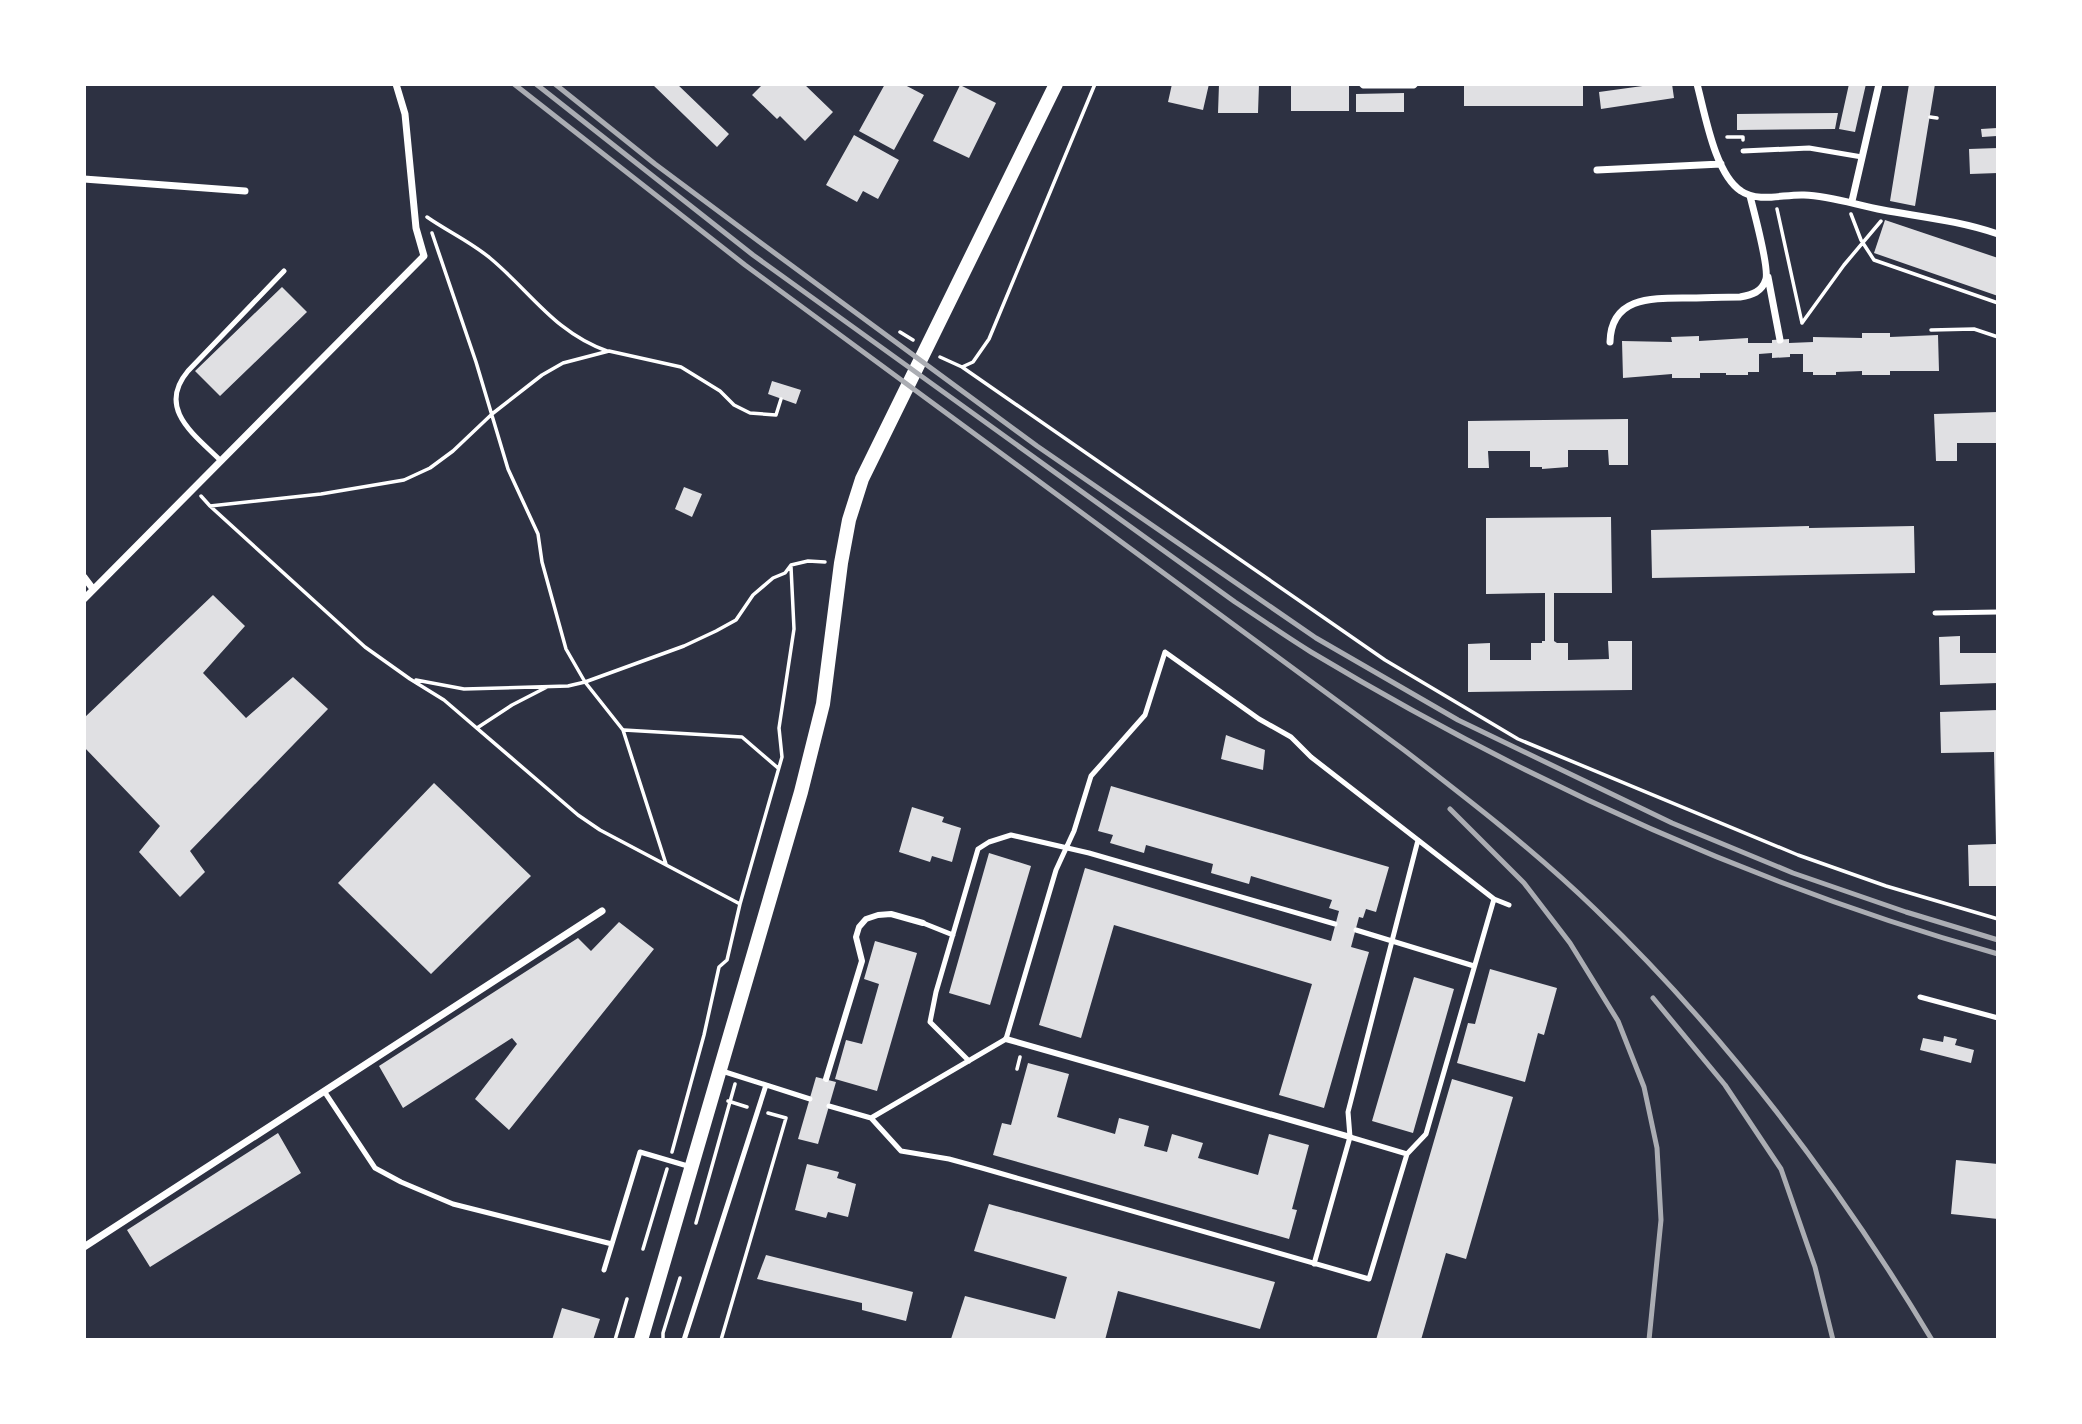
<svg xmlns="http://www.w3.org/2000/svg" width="2082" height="1424" font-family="Helvetica,sans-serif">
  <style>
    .building { fill: #e0e0e3 }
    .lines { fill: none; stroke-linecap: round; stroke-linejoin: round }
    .path { stroke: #fff; stroke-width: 3.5 }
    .service { stroke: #fff; stroke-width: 5 }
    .pedestrian { stroke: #fff; stroke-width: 6 }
    .minor { stroke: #fff; stroke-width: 7 }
    .secondary { stroke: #fff; stroke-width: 14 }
    .rail { stroke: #abadb3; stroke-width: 5 }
  </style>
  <rect width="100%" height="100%" fill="#2d3142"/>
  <path class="building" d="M 652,84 L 677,84 L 729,134 L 717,147 Z
    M 763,84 L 804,84 L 833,112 L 805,141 L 780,116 L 777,119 L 752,95 Z
    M 885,84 L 903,84 L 924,95 L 894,150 L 859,131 Z
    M 1172,84 L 1209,84 L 1203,110 L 1168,102 Z
    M 1219,84 L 1259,84 L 1258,113 L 1218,113 Z
    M 1291,84 L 1349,84 L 1349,111 L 1291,111 Z
    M 1464,84 L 1583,84 L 1583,106 L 1464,106 Z
    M 1657,84 L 1672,84 L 1674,98 L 1601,109 L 1599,92 Z
    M 1849,84 L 1866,84 L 1855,132 L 1839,129 Z
    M 1909,84 L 1935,84 L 1915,206 L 1890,201 Z
    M 960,85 L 996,103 L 969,158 L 933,141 Z
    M 1404,93 L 1404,112 L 1356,112 L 1356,94 Z
    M 1838,113 L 1835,129 L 1737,130 L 1737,114 Z
    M 1997,128 L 1997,136 L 1982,137 L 1981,129 Z
    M 854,135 L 899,160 L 878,199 L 863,191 L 857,202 L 826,185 Z
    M 1998,148 L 1998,173 L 1970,174 L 1969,149 Z
    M 1885,220 L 1998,258 L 1998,296 L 1874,253 Z
    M 282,287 L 307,312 L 220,396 L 195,371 Z
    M 1862,333 L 1890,333 L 1890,337 L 1938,335 L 1939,371 L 1890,371 L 1890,375 L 1862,375 L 1862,371 L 1836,372 L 1836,375 L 1813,375 L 1813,372 L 1803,372 L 1803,354 L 1790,354 L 1790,357 L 1772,358 L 1772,353 L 1759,354 L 1759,372 L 1748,372 L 1748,375 L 1726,375 L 1726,373 L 1700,373 L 1700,378 L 1672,378 L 1672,374 L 1623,378 L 1622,341 L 1672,342 L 1671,337 L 1699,336 L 1699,341 L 1748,338 L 1748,343 L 1772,343 L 1772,340 L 1789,339 L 1789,343 L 1813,342 L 1813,337 L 1862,338 Z
    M 772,381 L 801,390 L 796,404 L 768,394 Z
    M 1998,412 L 1998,443 L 1957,443 L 1957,461 L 1936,461 L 1934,414 Z
    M 1628,419 L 1628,465 L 1609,465 L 1608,450 L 1568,450 L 1568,467 L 1542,469 L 1542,467 L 1530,467 L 1530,451 L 1488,451 L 1489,468 L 1468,468 L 1468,421 Z
    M 684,487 L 702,494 L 692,517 L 675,509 Z
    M 1611,517 L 1612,593 L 1554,593 L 1554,641 L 1557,643 L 1568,643 L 1568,660 L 1609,659 L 1608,641 L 1632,641 L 1632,690 L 1468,692 L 1468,644 L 1490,643 L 1490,660 L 1531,660 L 1531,643 L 1542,643 L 1542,641 L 1545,641 L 1545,593 L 1486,594 L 1486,518 Z
    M 1809,526 L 1809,528 L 1914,526 L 1915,573 L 1652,578 L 1651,530 Z
    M 213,595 L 245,626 L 203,673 L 246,718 L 293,677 L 328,709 L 190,851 L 205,872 L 180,897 L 139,852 L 160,826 L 84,747 L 84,718 Z
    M 1960,636 L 1960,653 L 1998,653 L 1998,683 L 1940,685 L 1939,637 Z
    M 1998,710 L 1998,886 L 1969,886 L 1968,845 L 1996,844 L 1994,752 L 1941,753 L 1940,712 Z
    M 1226,735 L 1265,750 L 1263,770 L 1221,759 Z
    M 434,783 L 531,876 L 431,974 L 338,883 Z
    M 1111,786 L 1389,867 L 1376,912 L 1366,909 L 1363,918 L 1359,917 L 1351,947 L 1369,952 L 1324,1108 L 1279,1095 L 1312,984 L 1114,925 L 1081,1038 L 1039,1025 L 1085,868 L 1331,941 L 1339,911 L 1329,908 L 1332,900 L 1251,876 L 1249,884 L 1211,873 L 1213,864 L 1146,845 L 1144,853 L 1110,843 L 1113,835 L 1098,831 Z
    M 912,807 L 944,817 L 942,822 L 961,828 L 952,862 L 932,856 L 930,862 L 899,852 Z
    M 989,853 L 1031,866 L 990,1005 L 949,993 Z
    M 619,922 L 654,949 L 509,1130 L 475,1099 L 517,1044 L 512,1038 L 403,1108 L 379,1066 L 578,938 L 591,951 Z
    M 875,941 L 917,953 L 877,1091 L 835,1079 L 846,1040 L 862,1044 L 879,984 L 864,979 Z
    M 1490,969 L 1557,988 L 1544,1035 L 1538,1033 L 1525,1082 L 1457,1063 L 1468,1023 L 1475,1024 Z
    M 1414,977 L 1454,989 L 1413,1133 L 1372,1121 Z
    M 1944,1036 L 1957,1039 L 1955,1045 L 1974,1050 L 1971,1063 L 1920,1050 L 1923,1038 L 1943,1042 Z
    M 1028,1063 L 1069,1074 L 1057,1117 L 1115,1134 L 1119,1118 L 1149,1126 L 1144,1146 L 1167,1152 L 1172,1134 L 1203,1143 L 1198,1158 L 1258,1175 L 1269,1134 L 1309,1145 L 1292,1209 L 1297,1210 L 1289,1239 L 993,1155 L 1002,1123 L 1011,1125 Z
    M 816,1077 L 836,1082 L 818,1144 L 798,1139 Z
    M 1452,1079 L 1513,1097 L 1466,1259 L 1446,1253 L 1421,1340 L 1376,1340 Z
    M 278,1133 L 301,1173 L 150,1267 L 127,1230 Z
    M 1956,1160 L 1998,1164 L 1998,1219 L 1951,1214 Z
    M 807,1164 L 839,1172 L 837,1178 L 856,1184 L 848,1217 L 828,1212 L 826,1218 L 795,1210 Z
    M 989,1204 L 1275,1282 L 1260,1329 L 1118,1291 L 1105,1340 L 951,1339 L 965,1296 L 1055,1319 L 1067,1277 L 974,1251 Z
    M 766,1255 L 913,1292 L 906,1321 L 862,1310 L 862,1303 L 757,1279 Z
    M 562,1308 L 600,1319 L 593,1340 L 552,1340 Z"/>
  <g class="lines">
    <path class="path" d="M 1930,117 L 1937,118
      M 1727,137 L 1743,137 L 1743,140
      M 1777,209 L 1802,323
      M 1851,214 L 1861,240 L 1874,260 L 1998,303
      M 427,217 C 447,231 471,242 490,258 C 531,292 554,332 607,351
      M 432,233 L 476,362 L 508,469 L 538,534 L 542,562 L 566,649 L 585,682 L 623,730 L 666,864
      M 1802,323 L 1844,265 L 1881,221
      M 1931,330 L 1974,329 L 1998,337
      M 900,332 L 913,340
      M 940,357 L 962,367 L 973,362 L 989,339 L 1095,84
      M 962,367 L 1385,660 L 1518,739 L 1798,855 L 1886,886 L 1998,919
      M 201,496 L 210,506 L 321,494 L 404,480 L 430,468 L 453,451 L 492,414 L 542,375 L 563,363 L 609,351 L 681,367 L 720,391 L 734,405 L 750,413 L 776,415 L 781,399
      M 210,506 L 365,647 L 410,679 L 444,700 L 578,815 L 600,830 L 740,904 L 727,960 L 719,967 L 704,1035 L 672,1152
      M 416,680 L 464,689 L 568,686 L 585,682 L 684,646 L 716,631 L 736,620 L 753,595 L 773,578 L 785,573 L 791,565 L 808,561 L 825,562
      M 477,728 L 512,705 L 547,687
      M 624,730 L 742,737 L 778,768
      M 740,904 L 782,757 L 779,728 L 794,629 L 791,567
      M 1017,1069 L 1020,1057
      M 728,1101 L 747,1107
      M 696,1223 L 735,1084
      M 643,1249 L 667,1169
      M 615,1340 L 627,1299
      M 663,1340 L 663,1333 L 680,1278
      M 721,1340 L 786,1118 L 768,1113"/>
    <path class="service" d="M 1361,84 L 1363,86 L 1414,86 L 1416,84
      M 1743,151 L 1809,148 L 1862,157
      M 221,461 C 195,435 156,409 188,371 L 284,271
      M 1935,613 L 1998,612
      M 923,923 L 953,935
      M 1356,930 L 1474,966
      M 1920,997 L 1998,1018
      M 969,1061 L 930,1022 L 936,992 L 978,849 L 989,842 L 1011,835 L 1089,853 L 1335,924
      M 722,1071 L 810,1099
      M 324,1091 L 375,1168 L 401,1182 L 453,1204 L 612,1244
      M 829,1106 L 871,1118 L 901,1151 L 949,1159 L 982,1168 L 1369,1279 L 1407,1154 L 1426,1134 L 1494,899
      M 871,1118 L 1006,1039 L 1056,870 L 1074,831 L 1091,776 L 1145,715 L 1165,652 L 1259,719 L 1291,737 L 1311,757 L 1494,899 L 1509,905
      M 1350,1137 L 1407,1154
      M 1314,1264 L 1350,1137 L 1348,1112 L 1418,840
      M 604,1270 L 640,1152 L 691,1167
      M 684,1340 L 766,1085"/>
    <path class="pedestrian" d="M 1006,1039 L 1350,1137
      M 826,1079 L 862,961 L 856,937 L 859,927 L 866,919 L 878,915 L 891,914 L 923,923"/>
    <path class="minor" d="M 1697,84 C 1705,114 1715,174 1741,191 C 1758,203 1784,194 1804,195 C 1831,196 1856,205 1883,210 C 1922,217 1960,221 1998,234
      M 1597,170 L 1721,164
      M 84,179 L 245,191
      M 1852,201 L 1879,84
      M 1768,277 L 1780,340
      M 1610,342 C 1611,297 1651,298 1685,298 C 1703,298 1722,297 1740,297 C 1752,295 1762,292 1766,279 C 1769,266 1754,212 1750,196
      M 84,577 L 93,589
      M 84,599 L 424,256 L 416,228 L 405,114 L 396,84
      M 84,1247 L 602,911"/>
    <path class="secondary" d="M 641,1340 L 801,792 L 823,704 L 841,563 L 849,520 L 862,479 L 1056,84"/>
    <path class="rail" d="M 514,84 L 745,265 L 1404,750 C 1469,800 1535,851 1595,909 C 1727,1036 1838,1183 1932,1340
      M 536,84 L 753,255 L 1235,602 C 1261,619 1285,636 1311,652 C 1526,781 1756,886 1998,954
      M 555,84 L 655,164 L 761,243 L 1037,446 L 1316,638 L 1458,720 L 1672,823 L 1793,873 L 1906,912 L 1998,940
      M 1450,809 L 1524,883 L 1570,943 L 1618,1021 L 1644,1087 L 1657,1148 L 1661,1220 L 1649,1340
      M 1653,998 L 1725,1085 L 1781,1169 L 1815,1267 L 1833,1340"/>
  </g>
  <rect width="2082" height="1424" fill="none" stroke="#ffffff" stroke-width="172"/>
</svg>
